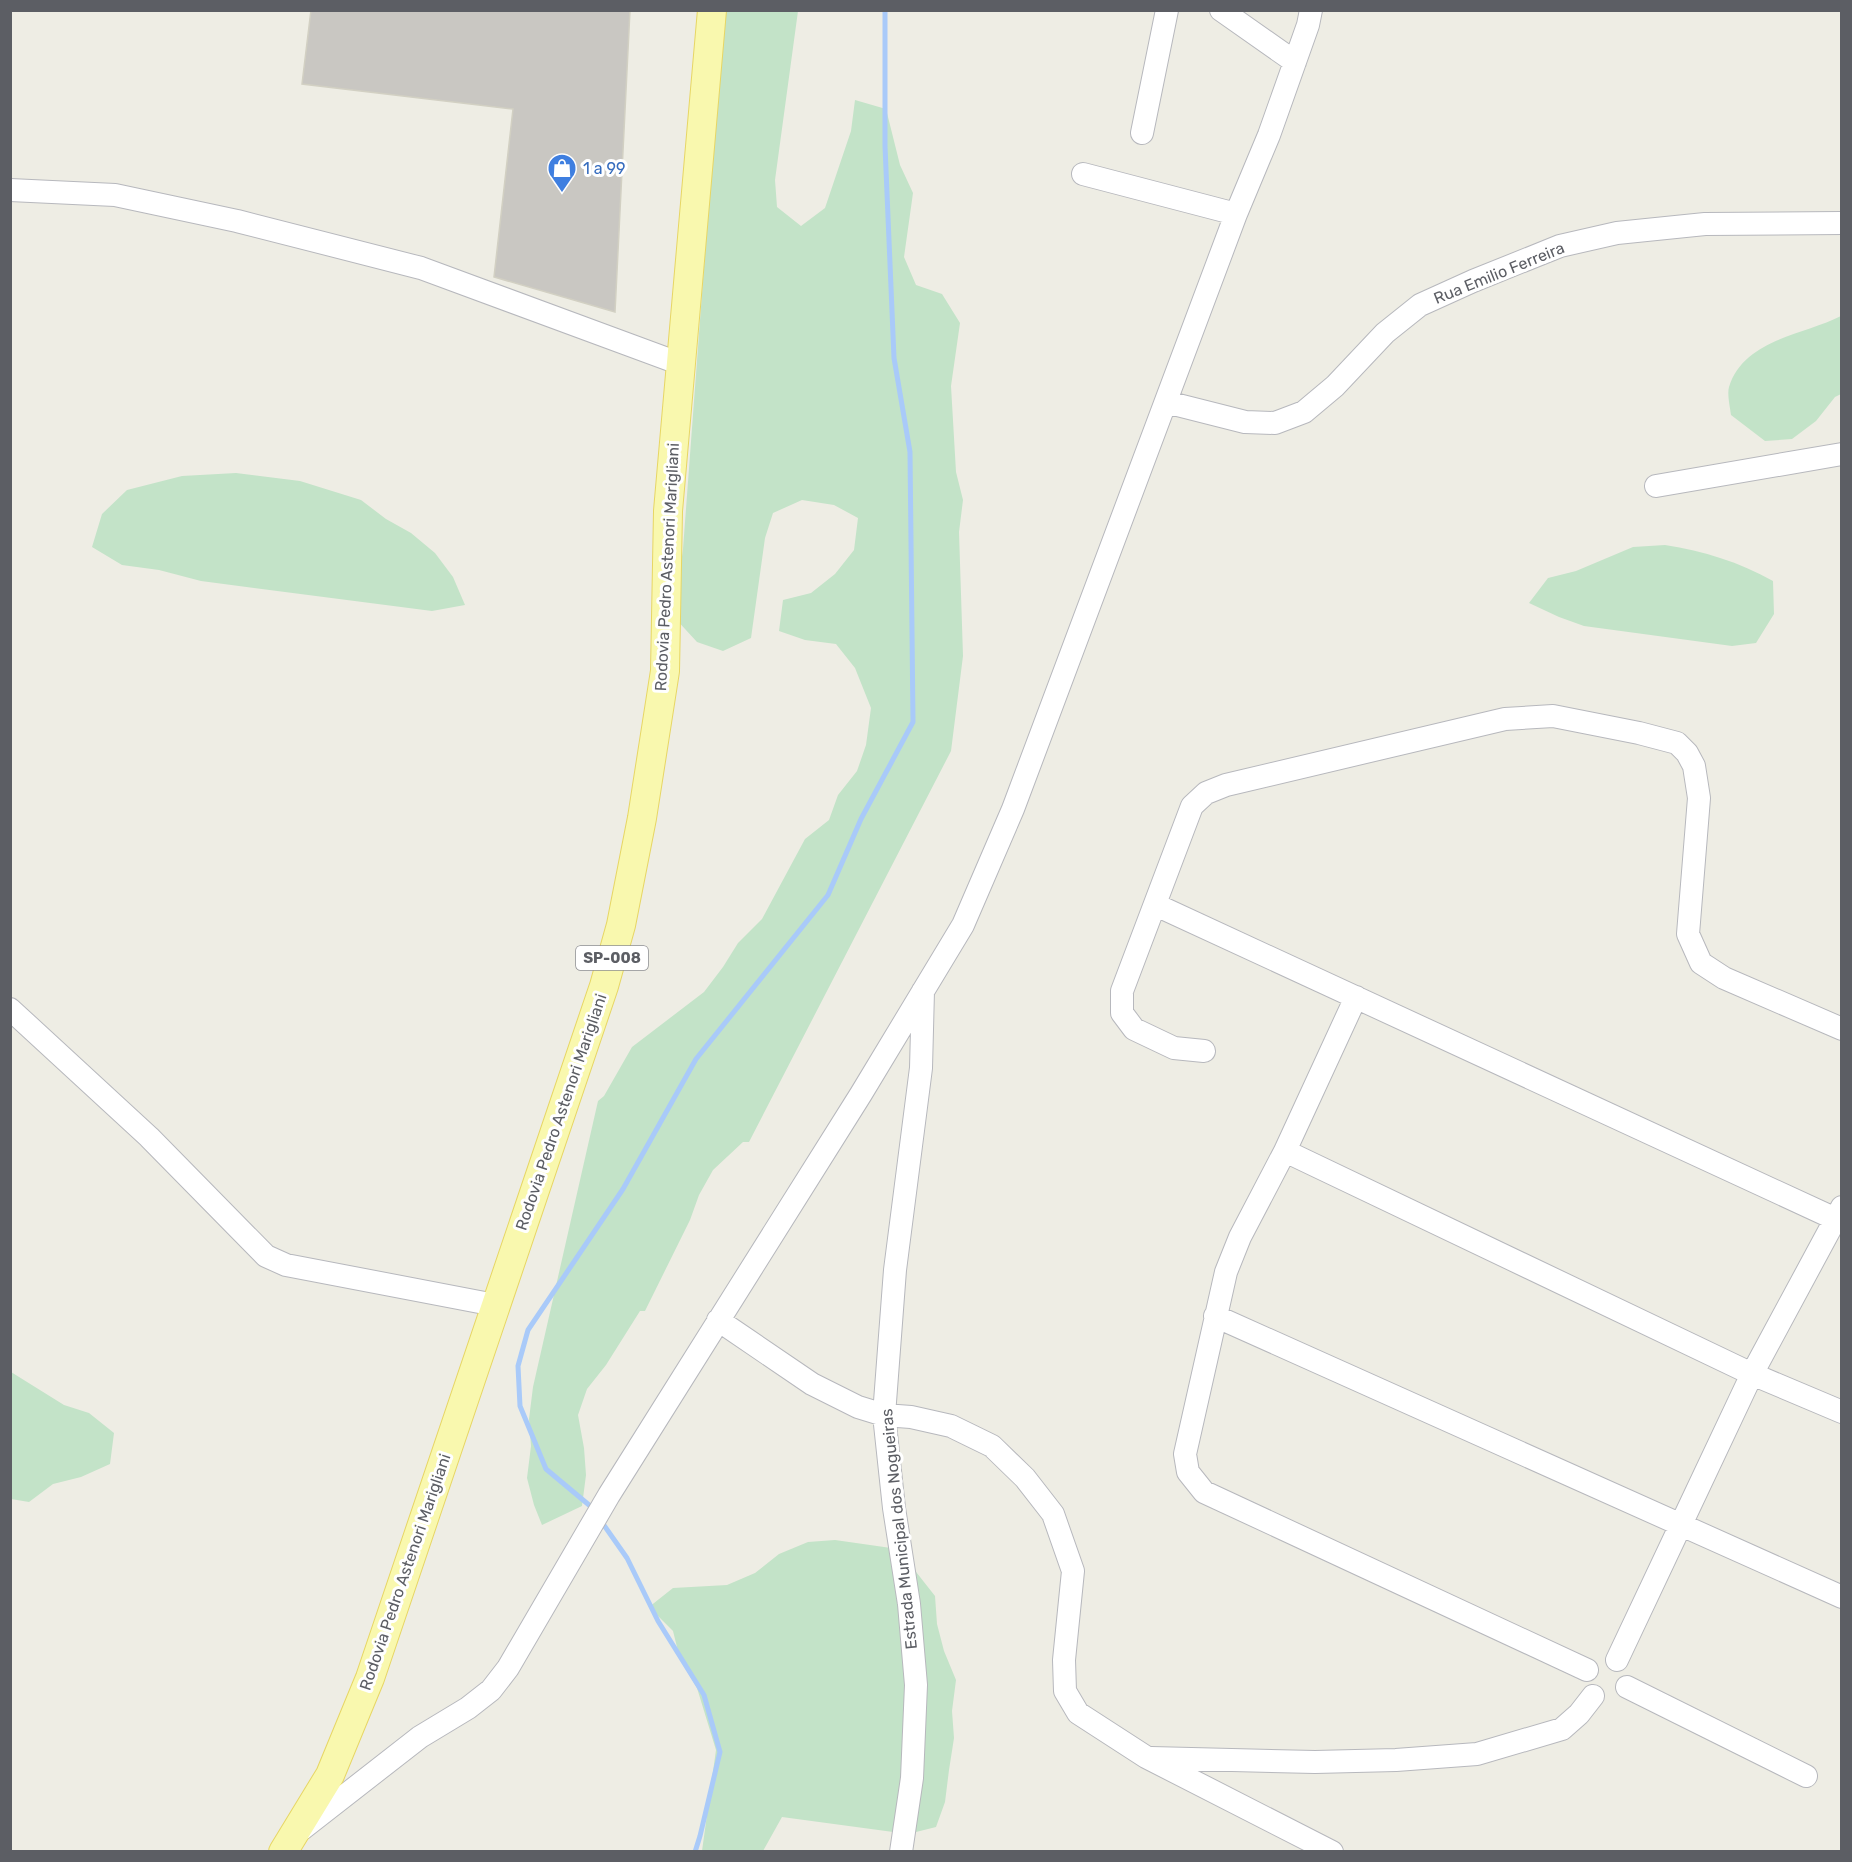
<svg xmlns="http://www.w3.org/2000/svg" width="1852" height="1862" font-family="Rubik,sans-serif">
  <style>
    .green { fill: #c3e3c8 }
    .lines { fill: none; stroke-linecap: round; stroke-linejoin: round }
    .stream { stroke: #a9caf9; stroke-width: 5 }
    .building { fill: #c9c7c2; stroke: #d2d0c3; stroke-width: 1.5 }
    .minor-casing { stroke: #b7b8bd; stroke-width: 24 }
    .major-casing { stroke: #e7d664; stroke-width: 30 }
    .minor { stroke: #fff; stroke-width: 22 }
    .major { stroke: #f9f8ae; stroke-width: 28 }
    .labels { text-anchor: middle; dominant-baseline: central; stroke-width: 6; stroke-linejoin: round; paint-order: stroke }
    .shield { fill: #fff; stroke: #8d8e92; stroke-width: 1.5 }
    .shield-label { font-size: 15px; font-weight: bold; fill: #5c5e64 }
    .shop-label { font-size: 16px; fill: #366cbe; stroke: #fff; text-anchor: start }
    .street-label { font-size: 16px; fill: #5c5e64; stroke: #fff }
  </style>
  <rect width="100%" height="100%" fill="#eeede4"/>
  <path class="green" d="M723 11H798L775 180 777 207 801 226 825 208 851 131 855 100 886 109 900 165 913 193 904 257 916 285 942 294 960 323 951 386 956 472 963 500 959 532 963 656 951 751 749 1142H743L713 1170 699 1195 690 1220 645 1311H640L606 1365 587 1389 578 1415 584 1448 586 1475 582 1506 542 1525 534 1505 527 1478 531 1446 529 1419 533 1387 598 1101 604 1096 632 1047 704 992 723 967 738 943 762 919 805 839 829 820 838 795 857 771 866 745 871 708 855 668 836 644 805 640 779 631 783 600 811 593 835 574 854 550 858 518 834 505 802 500 773 513 765 538 751 638 723 651 697 642 674 617 683 549Z
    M1841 316V394L1835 397 1816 421 1792 439 1765 441 1731 415C1730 407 1727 394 1729 387 1744 339 1804 335 1841 316Z
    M236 473 300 481 361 500 386 519 411 533 435 553 453 577 465 605 432 611 201 581 159 570 122 565 92 547 102 514 127 490 182 476Z
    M1665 545C1704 551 1739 562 1773 581L1774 614 1756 643 1732 646 1584 626 1559 617 1529 603 1548 578 1576 571 1633 547Z
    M11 1372 64 1405 89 1413 114 1433 110 1464 81 1477 53 1484 29 1502 11 1499Z
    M835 1540 898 1549 935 1596 937 1624 944 1651 956 1680 952 1711 954 1738 949 1770 945 1802 936 1827 908 1834 782 1817 763 1851H702L716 1750 697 1688 680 1659 673 1631 649 1607 673 1588 727 1585 755 1573 779 1554 808 1542Z"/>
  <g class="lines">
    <path class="stream" d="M595 1510 546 1469 520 1406 518 1366 528 1330 623 1189 696 1059 828 895 861 819 913 722 910 452 894 358 885 146V10
      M601 1521 627 1558 658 1621 704 1695 720 1752 700 1836 695 1852"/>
  </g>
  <path class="building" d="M311 10H630L615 312 494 277 513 109 302 84Z"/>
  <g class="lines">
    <g class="minor-casing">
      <path id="minor" d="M1221 10 1295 62
        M1142 133 1167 10
        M1083 174 1236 214
        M10 190 115 195 237 221 421 268 681 364
        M1166 402 1245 422 1275 423 1304 412 1335 386 1385 333 1420 305 1473 281 1560 246 1617 233 1705 224 1842 223
        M1656 486 1842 454
        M1156 905 1842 1222
        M1356 997 1285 1151 1240 1237 1226 1272 1185 1454 1188 1472 1204 1492 1587 1670
        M10 1009 149 1137 266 1256 286 1265 495 1305
        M1204 1051 1174 1048 1134 1029 1122 1013V991L1192 806 1206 793 1226 785 1505 719 1553 716 1639 733 1677 743 1687 753 1694 766 1699 798 1688 934 1701 963 1724 978 1842 1029
        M1285 1151 1752 1374 1842 1412
        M1215 1316 1842 1597
        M718 1320 812 1384 858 1407 884 1415 911 1417 951 1426 992 1446 1025 1478 1053 1514 1073 1571 1064 1660 1065 1691 1078 1713 1146 1757 1332 1852
        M1617 1660 1752 1374 1842 1207
        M1627 1687 1806 1776
        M1151 1758 1315 1762 1396 1760 1477 1754 1562 1729 1579 1714 1593 1696
        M302 1829 420 1737 468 1708 491 1690 508 1668 609 1495 861 1094 963 925 1013 809 1236 214 1269 135 1308 25 1311 10
        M901 1852 912 1778 916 1685 909 1604 894 1508 884 1415 895 1270 921 1068 923 991"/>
    </g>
    <g class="major-casing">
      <path id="major" d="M283 1852 330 1775 370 1678 604 986 621 925 642 818 665 671 668 511 712 10"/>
    </g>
    <use href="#minor" class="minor"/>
    <use href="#major" class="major"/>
  </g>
  <defs>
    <g id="shop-pin" transform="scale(1.5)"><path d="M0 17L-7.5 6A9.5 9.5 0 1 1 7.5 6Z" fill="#3f7fe0" stroke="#fff"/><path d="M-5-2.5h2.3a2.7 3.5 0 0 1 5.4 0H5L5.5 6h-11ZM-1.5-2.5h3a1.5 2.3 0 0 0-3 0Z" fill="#fff"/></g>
  </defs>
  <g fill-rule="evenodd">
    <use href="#shop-pin" x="562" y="168"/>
  </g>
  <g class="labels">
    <rect class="shield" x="576" y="946" width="72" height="24" rx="4.5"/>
    <g class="shield-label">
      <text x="612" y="958">SP-008</text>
    </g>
    <g class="shop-label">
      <text x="583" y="168">1 a 99</text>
    </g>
    <g class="street-label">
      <text transform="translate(1499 273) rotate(-22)">Rua Emilio Ferreira</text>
      <text transform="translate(667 567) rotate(-87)">Rodovia Pedro Astenori Marigliani</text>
      <text transform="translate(561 1112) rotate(-71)">Rodovia Pedro Astenori Marigliani</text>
      <text transform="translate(899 1529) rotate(-96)">Estrada Municipal dos Nogueiras</text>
      <text transform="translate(405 1572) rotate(-71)">Rodovia Pedro Astenori Marigliani</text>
    </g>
  </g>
  <rect width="1852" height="1862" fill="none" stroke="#5c5e64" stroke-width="24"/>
</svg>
